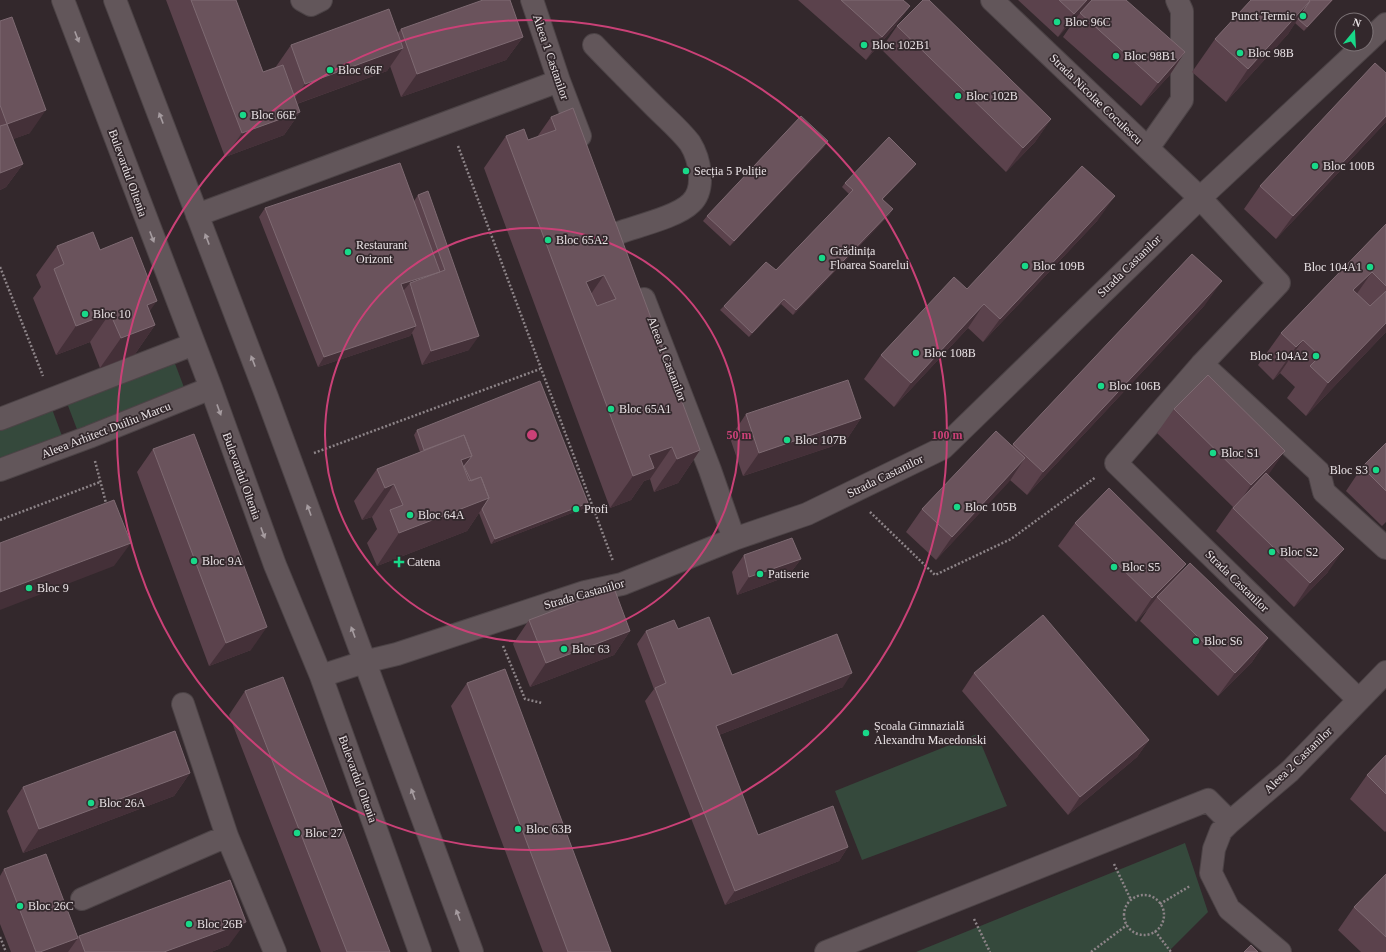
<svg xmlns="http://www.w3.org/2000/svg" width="1386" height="952" font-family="Georgia,serif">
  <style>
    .green { fill: #35493c }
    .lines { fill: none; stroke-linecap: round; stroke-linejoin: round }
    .minor-casing { stroke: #4c4346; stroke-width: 24 }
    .path { stroke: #8d8488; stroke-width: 2.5; stroke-dasharray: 2 2; stroke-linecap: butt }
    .minor { stroke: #62565a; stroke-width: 22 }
    .wall { fill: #5b424c }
    .shaded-wall { fill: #443038 }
    .building { fill: #6a535c; stroke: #7e6a72; fill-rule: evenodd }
    .oneway { fill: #a69ca0 }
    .ring { fill: none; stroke: #ca4177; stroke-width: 2 }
    .poi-dot { fill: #18d989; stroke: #33282c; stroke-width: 1.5 }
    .labels { text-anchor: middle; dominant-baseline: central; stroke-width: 3.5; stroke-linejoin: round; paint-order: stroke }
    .poi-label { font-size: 12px; fill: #eae3e6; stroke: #33282c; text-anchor: start }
    .street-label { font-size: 12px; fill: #eae3e6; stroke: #33282c }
    .centre { fill: #ca4177; stroke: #33282c; stroke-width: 2 }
    .ring-label { font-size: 12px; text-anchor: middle; font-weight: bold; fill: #ca4177; stroke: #33282c; stroke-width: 3.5; stroke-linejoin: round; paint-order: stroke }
  </style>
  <rect width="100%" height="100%" fill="#33282c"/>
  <path class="green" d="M174 361 185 390 78 432 67 403Z
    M52 409 62 436 0 459V429Z
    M977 734 1007 806 862 860 835 791Z
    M1185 843 1208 912 1168 952H916Z"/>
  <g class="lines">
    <g class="minor-casing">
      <path id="minor" d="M63 0 211 388 275 565 321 676 420 952
        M115 0 267 397 472 952
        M302 0 311 5 321 0
        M532 0 559 81 580 136
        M992 0 1200 198 1279 283 1202 364 1116 463 1358 699
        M1366 43 1386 24
        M594 45C614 66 635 87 656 108 667 119 680 130 690 143 700 159 706 189 691 203 677 217 637 226 618 233
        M1148 148 1182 100V11L1177 0
        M197 215 559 81
        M644 299 710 470 734 539
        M1202 364 1319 472 1324 492 1386 548
        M0 419 194 344
        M0 470 89 437 211 388
        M321 676 364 662 397 654 585 592 622 584 734 539 807 514 943 448 1200 198 1365 44
        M183 704 227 836 275 952
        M82 899 227 836
        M826 952 1208 800 1230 822
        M1280 952 1229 909 1211 873 1214 849 1221 831 1230 822 1290 771 1386 672"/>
    </g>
    <path class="path" d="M458 146 613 561
      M0 267 43 376
      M314 453 540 369
      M95 461 106 503
      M870 512 935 575 1011 539 1096 477
      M0 520 100 482
      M503 646 525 699 542 703
      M1114 864 1131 900
      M1124 915a20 20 0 1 1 40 0a20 20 0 1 1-40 0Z
      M1160 904 1190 886
      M974 919 990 952
      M1155 931 1171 952
      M0 937 6 952
      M1091 952 1127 925"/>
    <use href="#minor" class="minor"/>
  </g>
  <path class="wall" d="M166 0H236L263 72 275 68 291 45 398 33 401 29 523 37 506 60 401 97 390 66 387 71 297 104 300 112 284 135 225 157Z
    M798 0H903L910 6 893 29 866 60Z
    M1018 0H1091L1089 3 1185 52 1169 76 1141 106 1063 37 1078 15 1058 37Z
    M1251 0H1333L1304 31 1295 23 1288 34 1226 102 1192 72 1215 39Z
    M0 21 30 133 13 139 23 164 6 187 0 190Z
    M897 26 1051 119 1035 142 1006 172 881 49Z
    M1386 73V122L1276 239 1244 209 1260 186Z
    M551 117 700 450 678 483 654 492 650 479 644 481 631 500 610 508 484 168 506 136 528 140 537 137Z
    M825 146 730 246 703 221 707 216Z
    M916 164 913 168 883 199 890 214 793 315 781 304 749 337 720 310 724 306 776 270 849 194 842 187 845 183Z
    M428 191 469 350 422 365 412 333 410 336 318 367 259 217 265 208 414 201 418 195Z
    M1098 220 983 342 968 328 894 407 864 379 881 355 967 289Z
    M1386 224V332L1306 416 1287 398 1295 387 1280 373 1273 380 1258 365 1281 333Z
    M57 246 100 250 149 311 155 325 135 354 100 368 90 342 56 355 33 298 41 287 36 275Z
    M1205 305 1027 495 1010 480 936 560 906 532 922 509 1012 446 1013 444Z
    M1174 409 1268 475 1328 572 1294 607 1216 531 1233 507 1157 433Z
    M746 414 861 418 845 442 743 476 730 438Z
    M417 430 588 503 585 508 491 544 479 513 467 531 377 566 367 543 377 529 372 517 362 520 354 501 377 469 420 452 414 435Z
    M1386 443V522L1382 526 1346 491 1362 467Z
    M153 449 251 650 209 666 137 472Z
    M1075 523 1186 564 1178 575 1268 638 1252 662 1218 696 1140 621 1148 609 1136 622 1058 546Z
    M744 555 801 559 788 576 737 595 732 572Z
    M529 620 630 631 614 655 530 687 513 644Z
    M678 629 732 675 843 687 719 735 758 835 848 847 839 861 725 905 645 701 654 689 637 644 646 631Z
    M974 673 1149 740 1137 757 1068 815 962 691Z
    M467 683 611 952H543L451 706Z
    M245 691 390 952H321L229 715Z
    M1386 755V831L1385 832 1350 799 1367 775Z
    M190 773 174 796 23 853 7 811 23 787Z
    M4 869 78 937 79 936 229 945 211 952H11L0 924V876Z
    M1386 874V952H1361L1338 930 1354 907Z"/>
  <path class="shaded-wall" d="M1087 0H1091L1086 7 1058 37 1074 14Z
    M1332 0H1333L1304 31 1307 27Z
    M1310 1 1288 34 1226 102 1248 69Z
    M910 6 893 29 866 60 882 37Z
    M523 37 506 60 401 97 417 74Z
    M403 48 387 71 288 107 305 84Z
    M1185 52 1169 76 1141 106 1158 83Z
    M46 110 30 133 0 144 7 124Z
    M300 112 284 135 225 157 242 133Z
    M1386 116V122L1276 239 1293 216Z
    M1051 119 1035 142 1006 172 1023 148Z
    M828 141 825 146 730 246 734 241Z
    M23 164 6 187 0 190V173Z
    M916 164 913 168 879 203 882 199Z
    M1115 196 1098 220 983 342 1000 319Z
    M893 209 890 214 793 315 796 310Z
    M440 272 411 288 410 283 404 290 394 294 401 284Z
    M1372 272 1349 305 1353 290Z
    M604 275 582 307 586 282Z
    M1222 281 1205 305 1027 495 1043 472Z
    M784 299 781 304 749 337 752 333Z
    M157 301 136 330 147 305Z
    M984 304 968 328 894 407 911 383Z
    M110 313 90 342 56 355 76 326Z
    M1386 323V332L1306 416 1328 383Z
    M155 325 135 354 100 368 121 338Z
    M416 326 410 336 318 367 324 357Z
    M479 336 469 350 422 365 431 351Z
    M1303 340 1280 373 1273 380 1296 347Z
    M861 418 845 442 743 476 759 453Z
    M672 447 650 479 644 481 631 500 610 508 633 476 649 455Z
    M700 450 678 483 654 492 677 459Z
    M1285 451 1269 474 1235 509 1251 485Z
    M472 456 449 488 461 460Z
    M1025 458 1009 482 936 560 952 537Z
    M394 484 372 517 362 520 385 488Z
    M489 498 467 531 377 566 399 533Z
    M588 503 585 508 491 544 495 539Z
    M131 543 114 566 0 610V592Z
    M1344 549 1328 572 1294 607 1310 583Z
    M801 559 788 576 737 595 749 577Z
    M1186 564 1170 587 1157 597 1148 609 1136 622 1152 598Z
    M267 627 251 650 209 666 226 643Z
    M630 631 614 655 530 687 546 663Z
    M1268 638 1252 662 1218 696 1235 673Z
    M852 673 843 687 706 740 716 726Z
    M1149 740 1137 757 1068 815 1080 797Z
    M190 773 174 796 23 853 39 829Z
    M848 847 839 861 725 905 735 891Z
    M246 922 229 945 211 952H164Z
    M78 938 68 952H40Z"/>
  <path class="building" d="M191 0H236L263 72 283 65 300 112 242 133Z
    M483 0H510L523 37 417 74 401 29Z
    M841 0H903L910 6 882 37Z
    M923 0H929L1051 119 1023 148 897 26Z
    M1059 0H1087L1074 14Z
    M1092 0H1126L1185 52 1158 83 1080 13Z
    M1251 0H1309L1310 1 1248 69 1215 39Z
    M1309 0H1332L1307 27 1298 19 1310 1Z
    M389 9 403 48 305 84 291 45Z
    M12 17 46 110 7 124 0 105V21Z
    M1375 63 1386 73V116L1293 216 1260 186Z
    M573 108 700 450 677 459 672 447 649 455 654 468 633 476 506 136 524 129 528 140 556 130 551 117ZM604 275 616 299 597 306 586 282Z
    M801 116 828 141 734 241 707 216Z
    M7 124 23 164 0 173V126Z
    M889 137 916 164 882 199 893 209 796 310 784 299 752 333 724 306 766 262 776 270 853 190 845 183Z
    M400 163 440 272 401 284 416 326 324 357 265 208Z
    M1082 166 1115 196 1000 319 984 304 911 383 881 355 954 277 967 289Z
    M428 191 479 336 431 351 410 283 445 270 418 195Z
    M1386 224V286L1372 272 1353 290 1370 306 1386 291V323L1328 383 1310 366 1320 356 1303 340 1296 347 1281 333Z
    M93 232 100 250 132 237 157 301 147 305 155 325 121 338 110 313 76 326 54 269 64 264 57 246Z
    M1192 254 1222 281 1043 472 1013 444Z
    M1208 375 1285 451 1251 485 1174 409Z
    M848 380 861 418 759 453 746 414Z
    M540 381 588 503 495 539 482 509 489 498 481 477 471 481 464 466 472 456 464 435 424 450 417 430Z
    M996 431 1025 458 952 537 922 509Z
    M194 434 267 627 226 643 153 449Z
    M464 435 472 456 461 460 469 481 481 477 489 498 399 533 390 510 403 505 394 484 385 488 377 469Z
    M1386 443V491L1362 467Z
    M1266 473 1344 549 1310 583 1233 508Z
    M1109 488 1186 564 1152 598 1075 523Z
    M114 500 131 543 0 592V543Z
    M792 538 801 559 749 577 744 555Z
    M1190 563 1268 638 1235 673 1157 597Z
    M614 588 630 631 546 663 529 620Z
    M1043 615 1149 740 1080 797 974 673Z
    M709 617 732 675 837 634 852 673 716 726 758 835 833 806 848 847 735 891 655 688 666 683 646 631 674 620 678 629Z
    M505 669 611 952H568L467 683Z
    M283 677 390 952H347L245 691Z
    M175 731 190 773 39 829 23 787Z
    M1386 755V794L1367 775Z
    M46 854 78 938 40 952H36L4 869Z
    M1386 874V937L1354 907Z
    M230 880 246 922 164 952H85L79 936Z
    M1251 945 1258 952H1244Z"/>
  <defs><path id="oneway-solid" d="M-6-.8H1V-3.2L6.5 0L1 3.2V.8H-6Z"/></defs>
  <g class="oneway">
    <use href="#oneway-solid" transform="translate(77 37) rotate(69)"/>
    <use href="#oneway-solid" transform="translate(161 118) rotate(-111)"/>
    <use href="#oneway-solid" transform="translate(152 237) rotate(69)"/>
    <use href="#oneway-solid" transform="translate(207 239) rotate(-111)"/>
    <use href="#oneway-solid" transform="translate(253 361) rotate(-111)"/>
    <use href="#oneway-solid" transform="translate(219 410) rotate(70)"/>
    <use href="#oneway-solid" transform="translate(309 510) rotate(-110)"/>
    <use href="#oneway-solid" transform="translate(263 533) rotate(70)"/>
    <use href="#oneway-solid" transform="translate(353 632) rotate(-110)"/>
    <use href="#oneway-solid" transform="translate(413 794) rotate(-110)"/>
    <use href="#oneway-solid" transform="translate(458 915) rotate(-110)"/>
  </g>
  <g class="ring">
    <circle cx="532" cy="435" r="207"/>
    <circle cx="532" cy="435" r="415"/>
  </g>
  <g class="poi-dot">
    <circle cx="1303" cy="16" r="4"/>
    <circle cx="1057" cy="22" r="4"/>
    <circle cx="864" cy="45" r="4"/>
    <circle cx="1240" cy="53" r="4"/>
    <circle cx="1116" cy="56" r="4"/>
    <circle cx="330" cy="70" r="4"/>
    <circle cx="958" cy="96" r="4"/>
    <circle cx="243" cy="115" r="4"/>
    <circle cx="1315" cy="166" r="4"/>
    <circle cx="686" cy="171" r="4"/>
    <circle cx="548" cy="240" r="4"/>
    <circle cx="348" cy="252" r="4"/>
    <circle cx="822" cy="258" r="4"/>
    <circle cx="1025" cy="266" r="4"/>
    <circle cx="1370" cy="267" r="4"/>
    <circle cx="85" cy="314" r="4"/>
    <circle cx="916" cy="353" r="4"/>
    <circle cx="1316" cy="356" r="4"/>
    <circle cx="1101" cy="386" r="4"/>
    <circle cx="611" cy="409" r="4"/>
    <circle cx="787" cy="440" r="4"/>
    <circle cx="1213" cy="453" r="4"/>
    <circle cx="1376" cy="470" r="4"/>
    <circle cx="957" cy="507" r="4"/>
    <circle cx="576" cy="509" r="4"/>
    <circle cx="410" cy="515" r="4"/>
    <circle cx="1272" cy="552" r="4"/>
    <circle cx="194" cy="561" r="4"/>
    <path d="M397 556h4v4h4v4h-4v4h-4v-4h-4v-4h4z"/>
    <circle cx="1114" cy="567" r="4"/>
    <circle cx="760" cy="574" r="4"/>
    <circle cx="29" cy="588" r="4"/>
    <circle cx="1196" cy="641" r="4"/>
    <circle cx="564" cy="649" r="4"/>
    <circle cx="866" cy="733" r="4"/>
    <circle cx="91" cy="803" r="4"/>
    <circle cx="518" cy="829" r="4"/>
    <circle cx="297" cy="833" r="4"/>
    <circle cx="20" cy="906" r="4"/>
    <circle cx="189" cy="924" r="4"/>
  </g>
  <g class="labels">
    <g class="poi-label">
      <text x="1295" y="16" text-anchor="end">Punct Termic</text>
      <text x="1065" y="22">Bloc 96C</text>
      <text x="872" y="45">Bloc 102B1</text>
      <text x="1248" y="53">Bloc 98B</text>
      <text x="1124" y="56">Bloc 98B1</text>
      <text x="338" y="70">Bloc 66F</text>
      <text x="966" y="96">Bloc 102B</text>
      <text x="251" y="115">Bloc 66E</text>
      <text x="1323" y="166">Bloc 100B</text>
      <text x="694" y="171">Secția 5 Poliție</text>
      <text x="556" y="240">Bloc 65A2</text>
      <text x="356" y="245">Restaurant<tspan x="356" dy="14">Orizont</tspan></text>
      <text x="830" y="251">Grădinița<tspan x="830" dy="14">Floarea Soarelui</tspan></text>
      <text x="1033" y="266">Bloc 109B</text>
      <text x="1362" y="267" text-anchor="end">Bloc 104A1</text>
      <text x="93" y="314">Bloc 10</text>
      <text x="924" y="353">Bloc 108B</text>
      <text x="1308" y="356" text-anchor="end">Bloc 104A2</text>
      <text x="1109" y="386">Bloc 106B</text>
      <text x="619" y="409">Bloc 65A1</text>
      <text x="795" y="440">Bloc 107B</text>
      <text x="1221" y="453">Bloc S1</text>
      <text x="1368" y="470" text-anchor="end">Bloc S3</text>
      <text x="965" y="507">Bloc 105B</text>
      <text x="584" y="509">Profi</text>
      <text x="418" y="515">Bloc 64A</text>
      <text x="1280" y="552">Bloc S2</text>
      <text x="202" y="561">Bloc 9A</text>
      <text x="407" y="562">Catena</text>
      <text x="1122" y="567">Bloc S5</text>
      <text x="768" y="574">Patiserie</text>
      <text x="37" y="588">Bloc 9</text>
      <text x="1204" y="641">Bloc S6</text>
      <text x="572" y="649">Bloc 63</text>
      <text x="874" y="726">Școala Gimnazială<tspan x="874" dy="14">Alexandru Macedonski</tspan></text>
      <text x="99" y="803">Bloc 26A</text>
      <text x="526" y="829">Bloc 63B</text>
      <text x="305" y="833">Bloc 27</text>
      <text x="28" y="906">Bloc 26C</text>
      <text x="197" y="924">Bloc 26B</text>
    </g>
    <g class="street-label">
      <text transform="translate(551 57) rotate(71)">Aleea 1 Castanilor</text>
      <text transform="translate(1096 99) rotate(44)">Strada Nicolae Coculescu</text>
      <text transform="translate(128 173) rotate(70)">Bulevardul Oltenia</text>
      <text transform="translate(1129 266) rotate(-44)">Strada Castanilor</text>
      <text transform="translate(667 359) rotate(69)">Aleea 1 Castanilor</text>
      <text transform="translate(106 430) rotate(-21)">Aleea Arhitect Duiliu Marcu</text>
      <text transform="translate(242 476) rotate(70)">Bulevardul Oltenia</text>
      <text transform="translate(885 476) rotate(-26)">Strada Castanilor</text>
      <text transform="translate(1237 581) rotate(44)">Strada Castanilor</text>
      <text transform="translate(584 594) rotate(-16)">Strada Castanilor</text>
      <text transform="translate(1298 760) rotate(-44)">Aleea 2 Castanilor</text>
      <text transform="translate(358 779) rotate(70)">Bulevardul Oltenia</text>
    </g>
  </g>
  <circle cx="532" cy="435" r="6" class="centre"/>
  <g class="ring-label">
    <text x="739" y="439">50 m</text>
    <text x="947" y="439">100 m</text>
  </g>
  <g transform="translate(1354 32) rotate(18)"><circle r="19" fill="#33282c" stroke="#7c7376"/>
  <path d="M0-3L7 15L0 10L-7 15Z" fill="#18d989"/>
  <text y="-6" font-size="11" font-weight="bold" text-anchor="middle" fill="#eae3e6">N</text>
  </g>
</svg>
